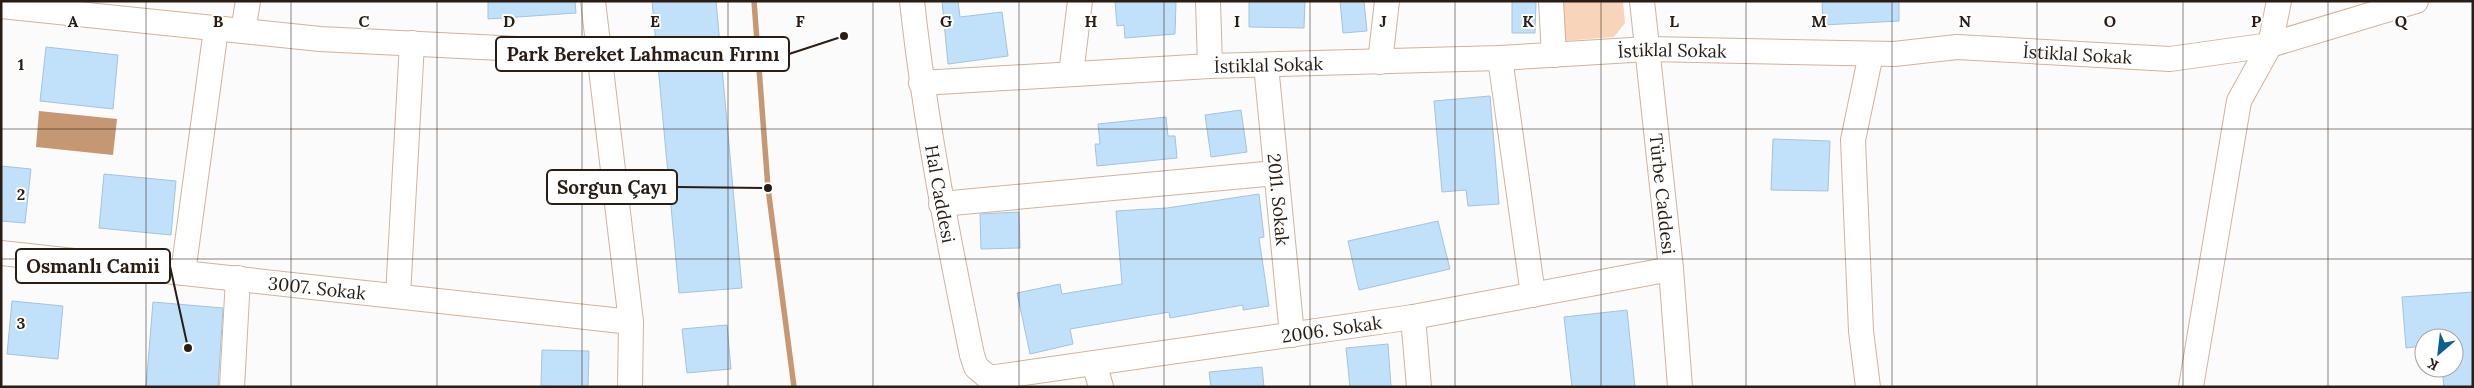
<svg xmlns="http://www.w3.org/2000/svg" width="2474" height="388" font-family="Lora,serif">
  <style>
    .green { fill: #f8d5ba }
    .water { fill: #c69773 }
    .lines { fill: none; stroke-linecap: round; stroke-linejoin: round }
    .stream { stroke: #c69773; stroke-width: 5.5 }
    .building { fill: #c1e1fa; stroke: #a4c3dc }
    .minor-casing { stroke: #d2b39b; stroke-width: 26 }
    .minor { stroke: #fff; stroke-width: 24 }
    .grid { fill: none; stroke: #291d14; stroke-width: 1; stroke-opacity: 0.55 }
    .labels { text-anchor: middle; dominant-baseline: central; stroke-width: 4; stroke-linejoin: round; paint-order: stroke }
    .street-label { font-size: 18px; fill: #291d14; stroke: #fff }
    .grid-label { font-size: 16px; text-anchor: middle; font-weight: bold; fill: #291d14; stroke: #fff; stroke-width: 4; stroke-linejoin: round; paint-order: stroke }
    .leader { fill: none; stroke: #291d14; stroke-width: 2 }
    .callout-dot { fill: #291d14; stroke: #fff; stroke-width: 2 }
    .callout { fill: #fff; stroke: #291d14; stroke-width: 2 }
    .callout-label { font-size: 19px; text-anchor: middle; font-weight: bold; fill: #291d14 }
  </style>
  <rect width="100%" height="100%" fill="#fbfbfb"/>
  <path class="green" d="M1561 1H1623L1625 23 1614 37 1563 41Z"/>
  <path class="water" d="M39 111 117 119 113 155 36 147Z"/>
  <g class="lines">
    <path class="stream" d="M754 1 768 188 794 387"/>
  </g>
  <path class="building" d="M488 1H575L576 13 488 19Z
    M652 1H716L742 288 679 293Z
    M942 1H958L960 17 1002 12 1008 56 948 64Z
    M1115 1H1176L1175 34 1125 38 1124 25 1117 26Z
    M1249 1H1305L1304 28 1249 27Z
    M1340 1H1364L1367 31 1343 33Z
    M1512 1H1536L1535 33H1512Z
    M1822 1H1899V21L1823 25Z
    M46 47 118 55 113 109 40 101Z
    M1490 96 1499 204 1468 206 1466 190 1442 192 1434 101Z
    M1241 110 1247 152 1211 157 1205 115Z
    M1166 117 1168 136H1175L1177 158 1097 166 1095 144H1100L1098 124Z
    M1773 139 1830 141 1828 191 1771 190Z
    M1 166 31 169 25 223 1 221Z
    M104 174 176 181 171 235 99 228Z
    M1259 194 1264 237 1259 238 1269 306 1243 310V305L1170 318 1169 312 1070 329 1073 344 1030 354 1017 293 1060 284 1062 294 1122 284 1116 211 1167 208Z
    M1019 212 1020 248 981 249 980 214Z
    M1438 221 1450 269 1359 290 1348 241Z
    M2473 292V387H2444L2442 368H2454V338H2424V346L2406 348 2402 297Z
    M12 301 63 306 58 359 7 354Z
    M153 302 223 308 218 387H146Z
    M1627 310 1635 387H1572L1564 317Z
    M727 325 731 369 687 373 682 329Z
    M1388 344 1391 387H1350L1346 348Z
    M542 350 589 351 588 387 541 386Z
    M1262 367 1264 387H1211L1209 372Z"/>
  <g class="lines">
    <g class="minor-casing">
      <g id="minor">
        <path d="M593 1 631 322 630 387"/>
        <path id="s1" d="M912 1C925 121 948 238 972 355L976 367 989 378 1413 317 1671 269"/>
        <path d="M1208 1 1210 66"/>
        <path d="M1551 1 1554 55"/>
        <path id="s2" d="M1642 1 1671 269 1680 387"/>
        <path d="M1 6 320 39 600 53"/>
        <path d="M243 31 248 1"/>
        <path d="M1500 58 1533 295"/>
        <path d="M1380 62 1387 1"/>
        <path id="s3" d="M1266 65 1292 335"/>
        <path d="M1071 74 1080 1"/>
        <path id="s4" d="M921 83 1210 66 1500 58 1648 49 1894 54 1957 47 2170 59 2270 45 2416 1"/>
        <path d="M941 204 1276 173"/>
        <path id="s5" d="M1 253 631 322"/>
        <path d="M183 273 216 29"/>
        <path d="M398 296 412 43"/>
        <path d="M1413 317 1419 387"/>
        <path d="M1094 363 1101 387"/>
        <path d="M232 387 238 278"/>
        <path d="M1868 387 1861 331 1853 140 1871 54"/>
        <path d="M2191 387 2239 101 2270 45 2279 1"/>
      </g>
    </g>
    <use href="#minor" class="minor"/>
  </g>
  <path class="grid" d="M146 1V387M291 1V387M437 1V387M582 1V387M728 1V387M873 1V387M1019 1V387M1164 1V387M1310 1V387M1455 1V387M1601 1V387M1746 1V387M1892 1V387M2037 1V387M2183 1V387M2328 1V387M1 129H2473M1 259H2473"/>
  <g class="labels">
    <g class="street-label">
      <text stroke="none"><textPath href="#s4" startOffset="752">İstiklal Sokak</textPath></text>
      <text stroke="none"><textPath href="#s4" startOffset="1158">İstiklal Sokak</textPath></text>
      <text stroke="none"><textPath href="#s4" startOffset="348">İstiklal Sokak</textPath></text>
      <text stroke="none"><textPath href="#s1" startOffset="195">Hal Caddesi</textPath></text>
      <text stroke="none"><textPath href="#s2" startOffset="194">Türbe Caddesi</textPath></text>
      <text stroke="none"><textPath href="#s3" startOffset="135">2011. Sokak</textPath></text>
      <text stroke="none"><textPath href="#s5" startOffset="318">3007. Sokak</textPath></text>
      <text stroke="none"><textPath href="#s1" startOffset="735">2006. Sokak</textPath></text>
    </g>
  </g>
  <g class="grid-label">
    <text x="73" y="27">A</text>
    <text x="218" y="27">B</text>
    <text x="364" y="27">C</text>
    <text x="509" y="27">D</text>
    <text x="655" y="27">E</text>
    <text x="800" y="27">F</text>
    <text x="946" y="27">G</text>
    <text x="1091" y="27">H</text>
    <text x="1237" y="27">I</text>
    <text x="1383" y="27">J</text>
    <text x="1528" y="27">K</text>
    <text x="1674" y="27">L</text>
    <text x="1819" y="27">M</text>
    <text x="1965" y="27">N</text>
    <text x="2110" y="27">O</text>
    <text x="2256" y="27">P</text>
    <text x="2401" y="27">Q</text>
    <text x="21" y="70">1</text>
    <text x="21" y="200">2</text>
    <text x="21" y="329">3</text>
  </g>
  <path class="leader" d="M844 36L789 54M768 188L677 187M188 348L170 266"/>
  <g class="callout-dot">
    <circle cx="844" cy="36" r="5"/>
    <circle cx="768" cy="188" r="5"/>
    <circle cx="188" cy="348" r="5"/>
  </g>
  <g class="callout">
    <rect x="496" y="37" width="293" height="34" rx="5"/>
    <rect x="547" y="170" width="130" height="34" rx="5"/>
    <rect x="16" y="249" width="154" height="34" rx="5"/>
  </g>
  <g class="callout-label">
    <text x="643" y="61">Park Bereket Lahmacun Fırını</text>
    <text x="612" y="194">Sorgun Çayı</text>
    <text x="93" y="273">Osmanlı Camii</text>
  </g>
  <rect width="2474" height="388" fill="none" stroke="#291d14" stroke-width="5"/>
  <g transform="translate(2439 353) rotate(208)"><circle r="24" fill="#ffffff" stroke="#a9a5a1"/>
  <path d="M0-4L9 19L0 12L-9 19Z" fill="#0a5f91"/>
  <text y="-8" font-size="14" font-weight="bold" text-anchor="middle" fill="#291d14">K</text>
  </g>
</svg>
